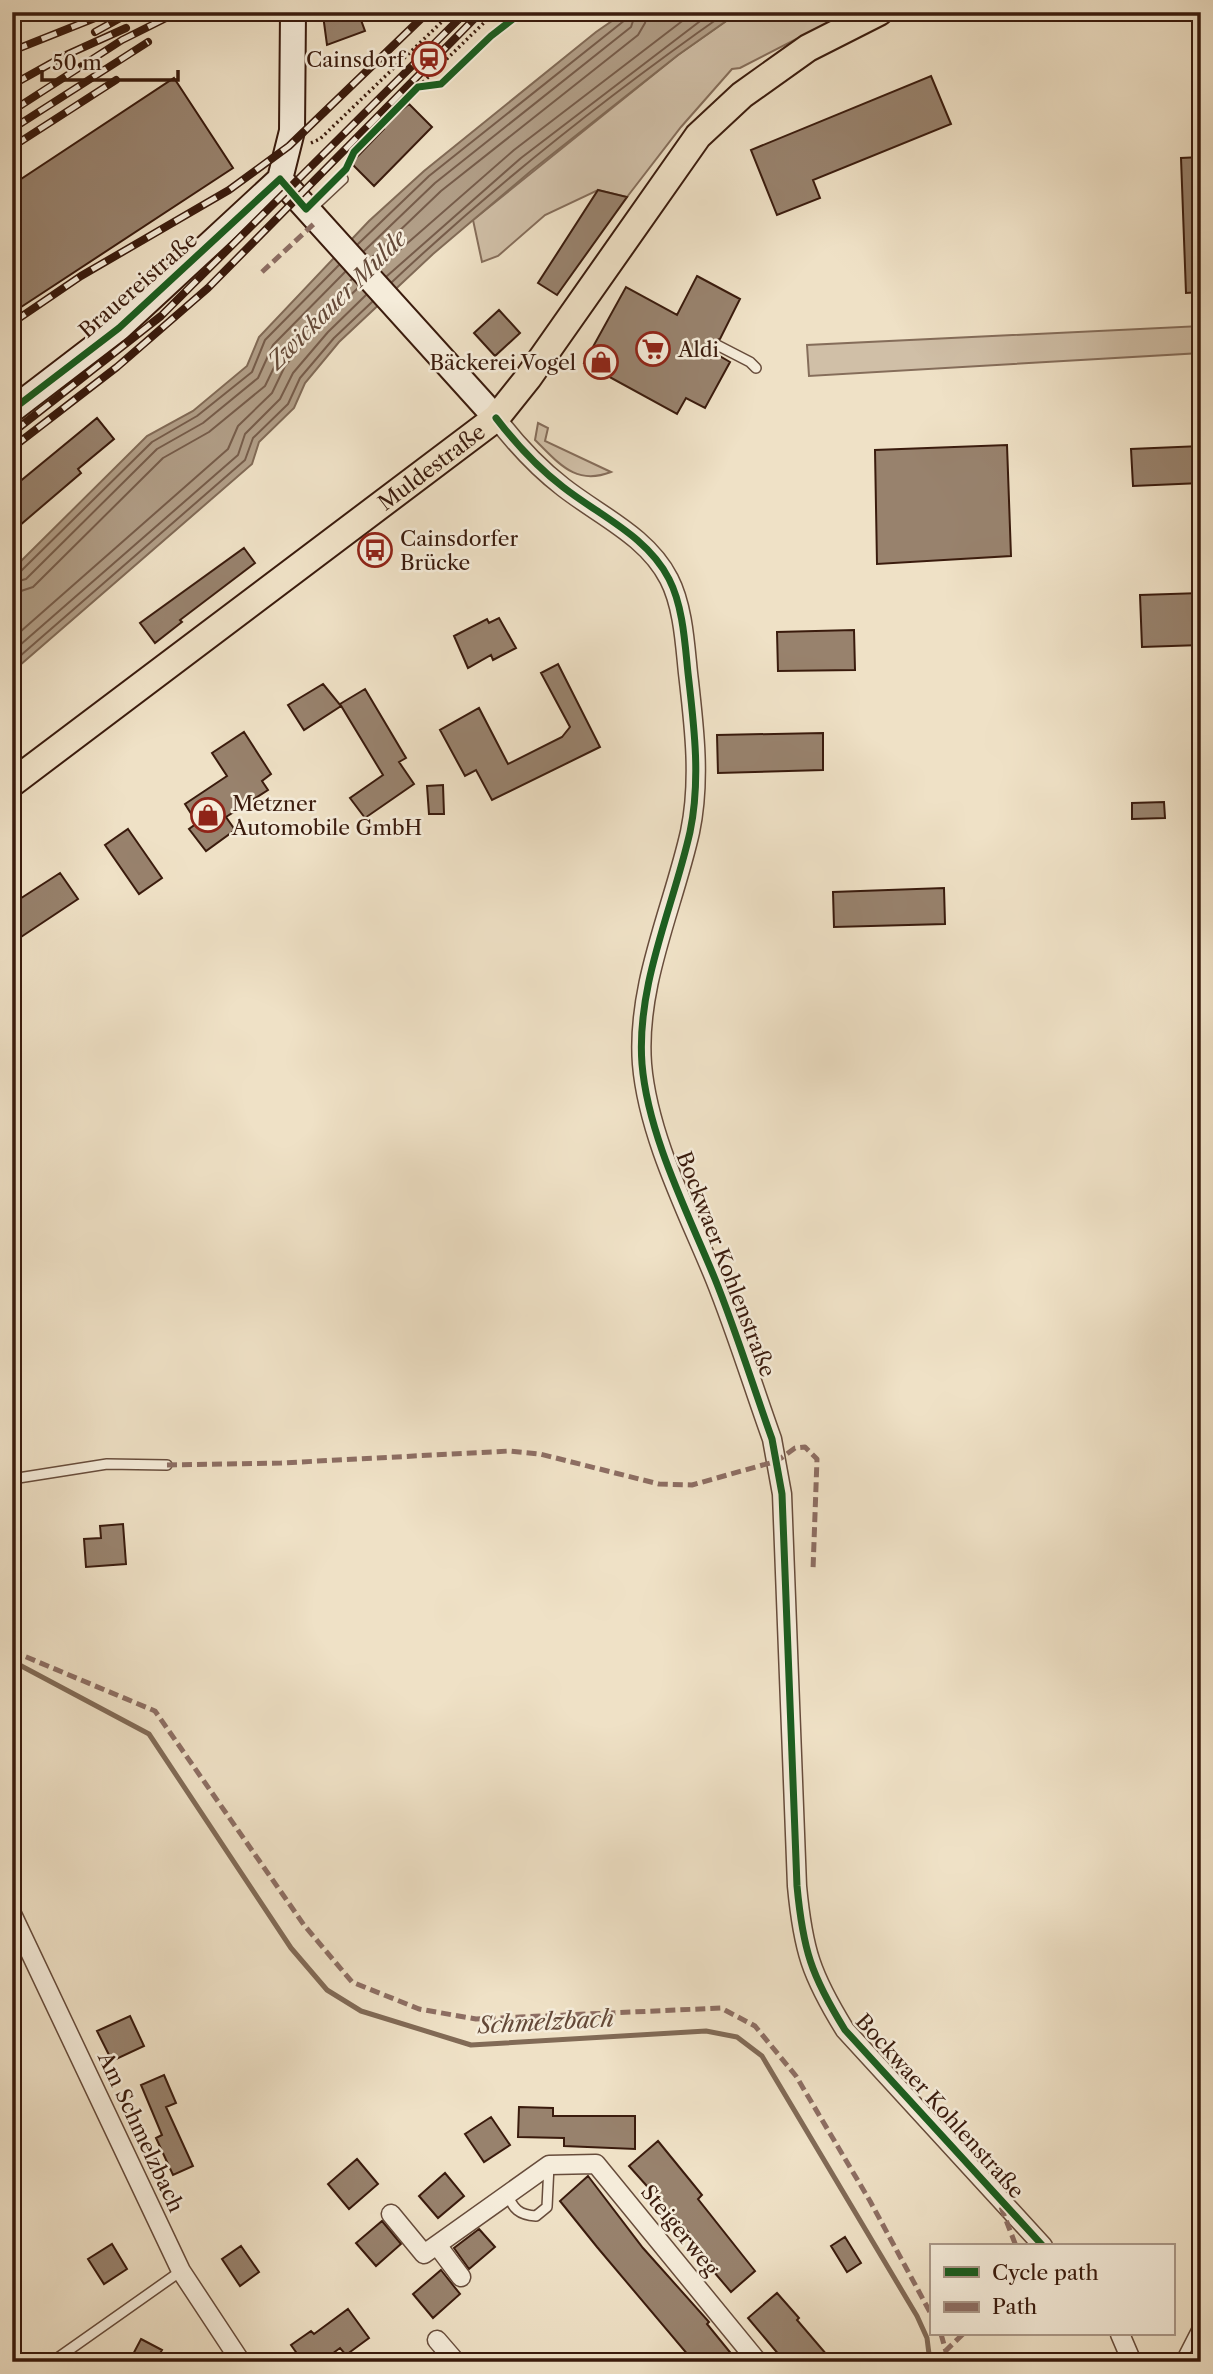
<svg xmlns="http://www.w3.org/2000/svg" width="1213" height="2374" font-family="'Libre Caslon Text',serif">
  <style>
    .green { fill: #d0bfa7; stroke: #856d5a; stroke-width: 2 }
    .water { fill: #b19e87; stroke: #816a56; stroke-width: 2 }
    .lines { fill: none; stroke-linecap: round; stroke-linejoin: round }
    .shore { stroke: #765c4a; stroke-width: 2 }
    .stream { stroke: #816a56; stroke-width: 5 }
    .building { fill: #98826d; stroke: #3a1b0d; stroke-width: 2 }
    .lane-casing { stroke: #674c3b; stroke-width: 12 }
    .street-casing { stroke: #674c3b; stroke-width: 21 }
    .secondary-casing { stroke: #3a1b0d; stroke-width: 28 }
    .primary-casing { stroke: #3a1b0d; stroke-width: 30 }
    .path { stroke: #3a1b0d; stroke-width: 3.5; stroke-dasharray: 2 3.5; stroke-linecap: butt }
    .lane { stroke: #f5ecda; stroke-width: 9 }
    .street { stroke: #f5ecda; stroke-width: 18 }
    .secondary { stroke: #f5ecda; stroke-width: 24 }
    .primary { stroke: #efe1c6; stroke-width: 26 }
    .rail-casing { stroke: #3a1b0d; stroke-width: 8 }
    .rail { stroke: #f5ecda; stroke-width: 5; stroke-dasharray: 16; stroke-linecap: butt }
    .quiet { stroke: #8d6e63; stroke-width: 5; stroke-dasharray: 10 5; stroke-linecap: butt }
    .cycleway-casing { stroke: #f5ecda; stroke-width: 11 }
    .cycleway { stroke: #1b5e20; stroke-width: 7 }
    .labels { text-anchor: middle; dominant-baseline: central; stroke-width: 5; stroke-linejoin: round; paint-order: stroke }
    .poi-label { font-size: 21px; fill: #3a1b0d; stroke: #f5ecda; text-anchor: start }
    .street-label { font-size: 21px; fill: #3a1b0d; stroke: #f5ecda }
    .water-label { font-size: 23px; font-style: italic; fill: #644938; stroke: #f5ecda }
  </style>
  <rect width="100%" height="100%" fill="#efe1c6"/>
  <filter id="stains"><feTurbulence type="fractalNoise" baseFrequency=".00286" numOctaves="4"/><feColorMatrix values="0 0 0 0 .2 0 0 0 0 .09 0 0 0 0 .02 0 0 0 .5 -.17"/></filter>
  <radialGradient id="worn" r=".72"><stop offset=".6" stop-color="#630" stop-opacity="0"/><stop offset="1" stop-color="#630" stop-opacity=".3"/></radialGradient>
  <path class="green" d="M739 12H849L740 68 732 69 681 127 627 197 598 190 545 215 498 256 482 262 473 220 678 55Z
    M1201 326V353L809 376 807 345Z
    M538 423 548 428 545 441 611 472C575 486 559 463 535 440Z"/>
  <path class="water" d="M625 12H739L678 55 531 171 433 254 339 342 305 383 294 408 259 442 252 464 12 672V570L147 436 193 411 247 366 259 337 369 221 424 171 596 32Z"/>
  <g class="lines">
    <path class="shore" d="M358 244 429 176 625 20 627 12
      M364 251 435 183 631 27 636 12
      M371 258 441 191 638 35 645 23 647 12
      M379 268 514 150 694 12
      M387 276 521 158 712 12
      M392 282C496 184 610 94 727 12
      M12 574 20 572 152 442 197 416 252 372 265 340 339 265
      M12 583 26 579 157 449 203 423 258 378 273 345 345 272
      M12 594 33 587 163 458 209 432 265 386 282 351 352 279
      M12 639 228 449 238 426 272 393 285 366 320 324 359 287
      M12 652 238 455 245 434 280 399 293 373 328 332 366 295
      M12 663 245 460 253 438 288 404 300 378 334 338 372 302"/>
    <path class="stream" d="M12 1661 149 1734 291 1948 327 1990 361 2011 471 2045 706 2031 737 2037 762 2056 917 2316 927 2338 930 2362"/>
  </g>
  <path class="building" d="M330 12H358L365 31 327 45 323 15Z
    M931 76 951 124 813 180 820 198 777 215 751 150Z
    M174 78 233 168 12 313V185Z
    M409 104 432 127 374 186 351 163 384 129 382 126Z
    M1201 157V292L1186 293 1181 158Z
    M598 190 627 197 557 295 538 283Z
    M697 276 740 299 720 339 711 342 713 352 730 362 705 408 686 398 677 414 584 363 626 287 677 315Z
    M499 310 520 333 495 356 474 333Z
    M97 418 114 439 78 469 81 473 12 532V488Z
    M1007 445 1011 556 877 564 875 450Z
    M1201 446V483L1133 486 1131 449Z
    M244 548 255 563 180 620 182 622 155 643 140 623Z
    M1201 593V645L1142 647 1140 595Z
    M499 618 516 648 493 660 491 655 468 668 454 636 487 619 489 623Z
    M854 630 855 670 778 671 777 632Z
    M558 664 600 747 492 800 476 770 465 776 440 730 479 708 508 764 562 737 570 727 541 673Z
    M323 684 341 706 304 730 288 705Z
    M365 689 406 758 399 762 414 784 365 818 350 798 383 775 340 704Z
    M244 732 271 774 262 781 268 790 226 817 235 830 206 851 189 829 197 823 185 804 227 776 212 753Z
    M823 733V770L718 773 717 735Z
    M443 785 444 814H429L427 786Z
    M1164 802 1165 818 1132 819V803Z
    M128 829 162 878 139 894 105 845Z
    M60 873 78 899 12 943V904Z
    M944 888 945 924 834 927 833 892Z
    M123 1524 126 1564 86 1567 84 1539 101 1538 100 1526Z
    M130 2016 144 2046 112 2061 97 2031Z
    M164 2075 176 2103 166 2107 193 2166 173 2175 156 2138 162 2135 141 2085Z
    M519 2107 553 2108V2116H635V2149L564 2146V2138L518 2137Z
    M491 2117 510 2145 484 2162 465 2134Z
    M658 2141 702 2195 698 2199 755 2271 731 2292 714 2272 717 2269 687 2235 689 2233 629 2166Z
    M357 2159 378 2184 349 2209 328 2184Z
    M445 2173 464 2196 438 2218 419 2196Z
    M588 2176 643 2248 709 2322 707 2324 738 2362H694L597 2247 560 2201Z
    M382 2221 401 2244 376 2266 356 2243Z
    M479 2229 495 2247 469 2269 454 2248Z
    M845 2237 861 2263 847 2272 831 2246Z
    M112 2244 127 2269 104 2284 88 2259Z
    M241 2246 259 2272 240 2286 222 2259Z
    M441 2270 460 2294 433 2318 413 2294Z
    M777 2293 799 2318 797 2320 833 2362H785L748 2318Z
    M348 2309 369 2338 346 2355 340 2348 321 2362H303L291 2345 311 2331 314 2334Z
    M141 2339 162 2350 155 2362H129Z"/>
  <g class="lines">
    <g class="lane-casing">
      <path id="lane" d="M310 210 343 179
        M717 345 750 362 756 368
        M12 1479 107 1464 167 1465
        M507 2193C513 2209 519 2215 536 2216L547 2207 549 2165
        M52 2362 181 2271
        M1180 2362 1201 2321"/>
    </g>
    <g class="street-casing">
      <path id="street" d="M496 418C516 444 537 467 563 487 600 516 647 536 669 579 683 606 685 644 688 673 694 725 701 780 690 832 673 908 636 985 642 1064 648 1136 688 1213 715 1279 736 1331 753 1386 772 1439L782 1494 797 1886C803 1950 811 1975 845 2030L1043 2246
        M12 1914 181 2271 241 2362
        M391 2214 424 2254 549 2165 596 2164 758 2362
        M437 2245 461 2277
        M1120 2334 1132 2362
        M437 2340 456 2362"/>
    </g>
    <g class="secondary-casing">
      <path id="secondary" d="M280 179 496 418
        M280 179 292 131 293 12
        M12 410 119 328 280 179"/>
    </g>
    <g class="primary-casing">
      <g id="primary">
        <path id="s1" d="M12 783 496 418 528 378 698 136 742 95 808 48 879 12"/>
      </g>
    </g>
    <path class="path" d="M419 86 495 12
      M311 143 320 139 452 12
      M347 167 354 152 418 87 428 86"/>
    <use href="#lane" class="lane"/>
    <use href="#street" class="street"/>
    <use href="#secondary" class="secondary"/>
    <use href="#primary" class="primary"/>
    <g class="rail-casing">
      <path id="rail" d="M95 32 131 12
        M12 51 110 12
        M12 85 64 56 126 28
        M12 111 122 40 178 12
        M12 129 148 42
        M12 147 116 80
        M12 323 81 276 229 190 289 146 428 12
        M12 433 161 316 466 12
        M12 448 117 367 208 288 481 12"/>
    </g>
    <use href="#rail" class="rail"/>
    <path class="quiet" d="M262 272 317 221
      M167 1465 281 1463 509 1451 540 1454 659 1484 692 1485 777 1461 795 1448 805 1447 817 1459 813 1570
      M12 1651 155 1711 304 1925 352 1982 419 2009 476 2019 721 2008 755 2026 796 2076 870 2201 931 2314
      M1001 2207 1016 2246
      M941 2334 949 2362
      M934 2362 963 2334"/>
    <g class="cycleway-casing">
      <path id="cycleway" d="M12 410 119 328 280 179 306 209 346 169 354 152 418 87 441 84 491 36 522 12
        M496 418C516 444 537 467 563 487 600 516 647 536 669 579 683 606 685 644 688 673 694 725 701 780 690 832 673 908 636 985 642 1064 648 1136 688 1213 715 1279 736 1331 753 1386 772 1439L782 1494 797 1886C803 1950 811 1975 845 2030L1043 2246"/>
    </g>
    <use href="#cycleway" class="cycleway"/>
  </g>
  <defs>
    <g id="station-ring" transform="scale(1.75)"><circle r="9.5" fill="#f5ecda" stroke="#8f2418" stroke-width="1.5"/><path d="M-3-6H3Q5-6 5-4V2Q5 4 3 4L4.5 6H3L1.5 4h-3L-3 6H-4.5L-3 4Q-5 4-5 2V-4Q-5-6-3-6ZM-3.5-4v3h7v-3ZM-3.5 1v1.5H-2V1ZM2 1v1.5H3.5V1Z" fill="#8f2418"/></g>
    <g id="supermarket-ring" transform="scale(1.75)"><circle r="9.5" fill="#f5ecda" stroke="#8f2418" stroke-width="1.5"/><path d="M-6-5.5h2.5l.6 2H6L4.5 2H-2.5L-4.4-4H-6ZM-1.5 3.2a1.3 1.3 0 1 0 .1 0ZM3 3.2a1.3 1.3 0 1 0 .1 0Z" fill="#8f2418"/></g>
    <g id="shop-ring" transform="scale(1.75)"><circle r="9.5" fill="#f5ecda" stroke="#8f2418" stroke-width="1.5"/><path d="M-5-2.5h2.3a2.7 3.5 0 0 1 5.4 0H5L5.5 6h-11ZM-1.5-2.5h3a1.5 2.3 0 0 0-3 0Z" fill="#8f2418"/></g>
    <g id="bus-ring" transform="scale(1.75)"><circle r="9.5" fill="#f5ecda" stroke="#8f2418" stroke-width="1.5"/><path d="M-5-6H5V4H4V6H2V4H-2V6H-4V4H-5ZM-3.5-4V0h7V-4ZM-3.5 1.2v1.5H-2V1.2ZM2 1.2v1.5H3.5V1.2Z" fill="#8f2418"/></g>
  </defs>
  <g fill-rule="evenodd">
    <use href="#station-ring" x="429" y="59"/>
    <use href="#supermarket-ring" x="653" y="349"/>
    <use href="#shop-ring" x="601" y="362"/>
    <use href="#bus-ring" x="375" y="550"/>
    <use href="#shop-ring" x="208" y="815"/>
  </g>
  <g class="labels">
    <g class="poi-label">
      <text x="404" y="59" text-anchor="end">Cainsdorf</text>
      <text x="678" y="349">Aldi</text>
      <text x="576" y="362" text-anchor="end">Bäckerei Vogel</text>
      <text x="400" y="538">Cainsdorfer<tspan x="400" dy="24">Brücke</tspan></text>
      <text x="232" y="803">Metzner<tspan x="232" dy="24">Automobile GmbH</tspan></text>
    </g>
    <g class="street-label">
      <text transform="translate(138 285) rotate(-41)">Brauereistraße</text>
      <text stroke="none"><textPath href="#s1" startOffset="525">Muldestraße</textPath></text>
      <text transform="translate(726 1264) rotate(69)">Bockwaer Kohlenstraße</text>
      <text transform="translate(940 2106) rotate(48)">Bockwaer Kohlenstraße</text>
      <text transform="translate(141 2132) rotate(65)">Am Schmelzbach</text>
      <text transform="translate(680 2230) rotate(51)">Steigerweg</text>
    </g>
    <g class="water-label">
      <text transform="translate(337 300) rotate(-45)">Zwickauer Mulde</text>
      <text transform="translate(546 2022) rotate(-3)">Schmelzbach</text>
    </g>
  </g>
  <rect width="1213" height="2374" fill="none" stroke="#efe1c6" stroke-width="42"/>
  <rect x="14" y="14" width="1185" height="2346" fill="none" stroke="#3a1b0d" stroke-width="3.5"/>
  <rect x="21" y="21" width="1171" height="2332" fill="none" stroke="#3a1b0d" stroke-width="2"/>
  <rect x="930" y="2244" width="245" height="91" fill="#f5ecda" stroke="#aa9888" stroke-width="2"/>
  <rect x="944" y="2267" width="35" height="10" fill="#1b5e20" stroke="#aa9888" stroke-width="2"/>
  <text x="992" y="2280" font-size="21" fill="#3a1b0d">Cycle path</text>
  <rect x="944" y="2302" width="35" height="10" fill="#8d6e63" stroke="#aa9888" stroke-width="2"/>
  <text x="992" y="2314" font-size="21" fill="#3a1b0d">Path</text>
  <path d="M42 70v10h136v-10" fill="none" stroke="#3a1b0d" stroke-width="3.5"/>
  <text x="52" y="70" font-size="21" fill="#3a1b0d" stroke="#f5ecda" stroke-width="5" paint-order="stroke">50 m</text>
  <rect width="100%" height="100%" filter="url(#stains)"/>
  <rect width="100%" height="100%" fill="url(#worn)"/>
</svg>
